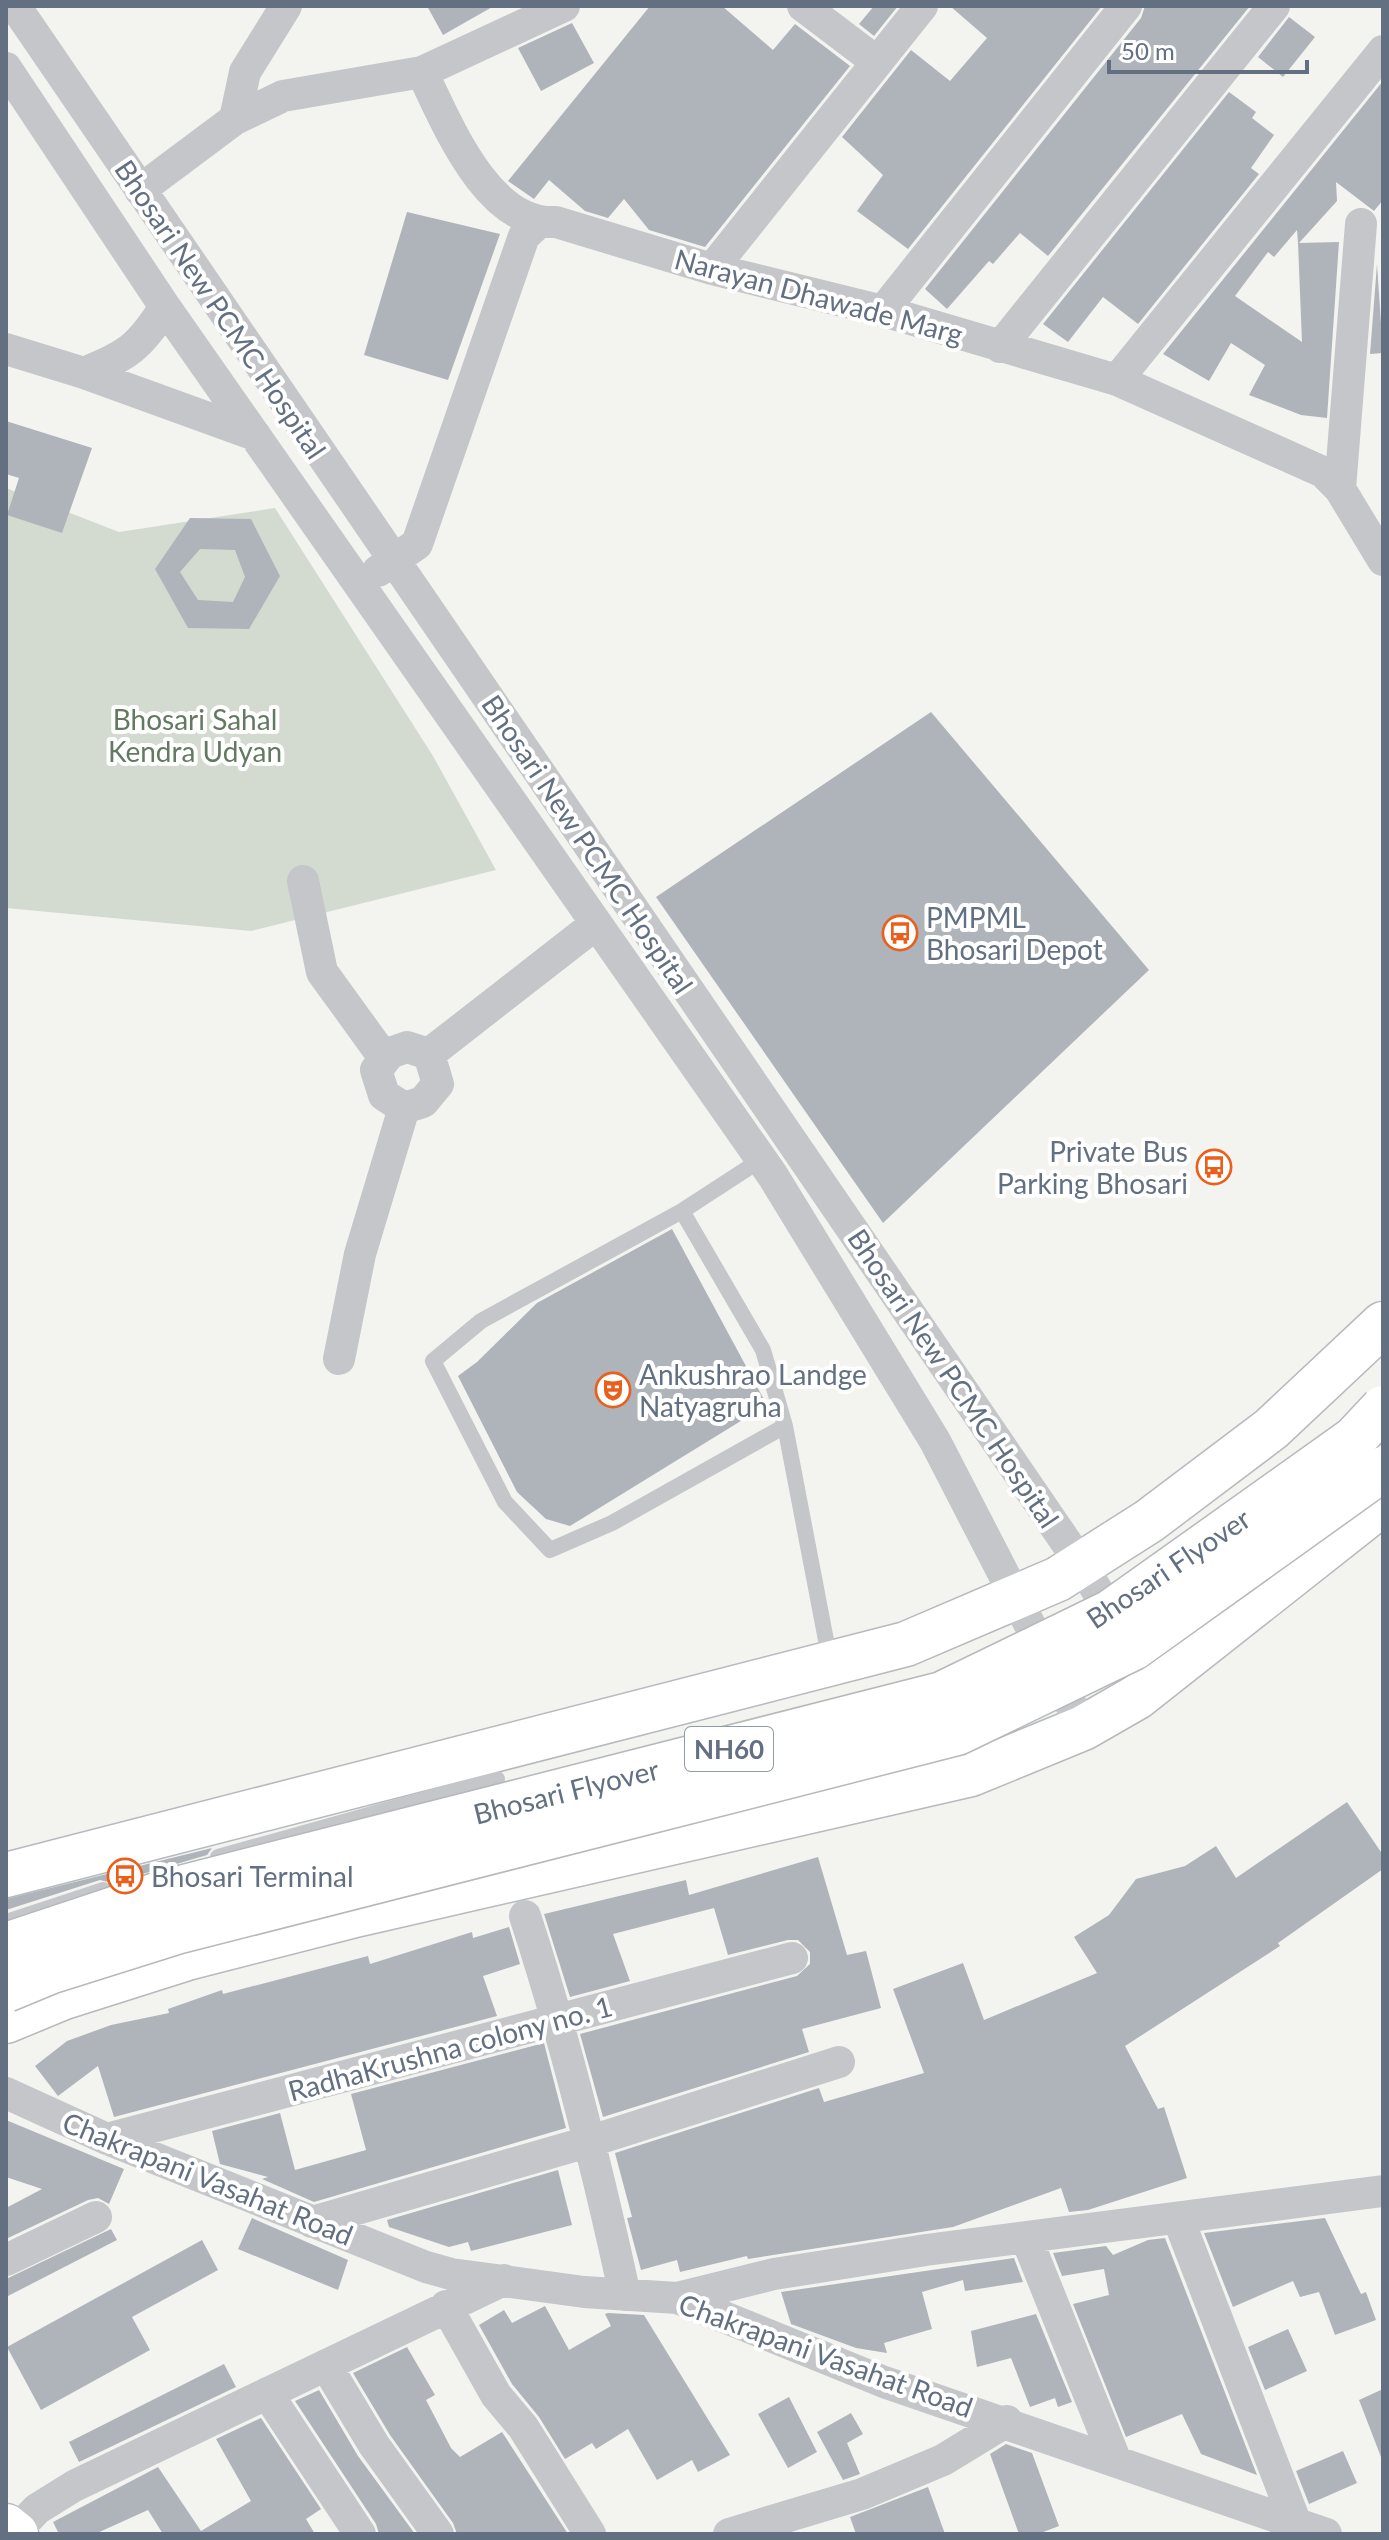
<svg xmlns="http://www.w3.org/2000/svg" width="1389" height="2540" font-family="Lato,sans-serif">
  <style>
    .green { fill: #d3dbd0 }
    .building { fill: #aeb4ba; fill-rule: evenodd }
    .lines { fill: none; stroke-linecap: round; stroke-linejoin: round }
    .primary-casing { stroke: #b6b9bd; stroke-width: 47 }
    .service { stroke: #c4c6ca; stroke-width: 16 }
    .minor { stroke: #c4c6ca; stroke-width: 32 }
    .primary { stroke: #fff; stroke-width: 44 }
    .trunk-bridge-casing { stroke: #b6b8bb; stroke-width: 47; stroke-linecap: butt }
    .trunk-bridge { stroke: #fff; stroke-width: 44 }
    .labels { text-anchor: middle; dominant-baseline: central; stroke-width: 8; stroke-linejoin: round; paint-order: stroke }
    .shield { fill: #fff; stroke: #919ba8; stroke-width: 2 }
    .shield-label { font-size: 26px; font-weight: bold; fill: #627082 }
    .street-label { font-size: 28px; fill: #627082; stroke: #fff }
    .park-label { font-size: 28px; fill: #637961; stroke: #fff }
    .poi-label { font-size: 28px; fill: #627082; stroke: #fff; text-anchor: start }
  </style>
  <rect width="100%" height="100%" fill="#f3f4ef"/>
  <path class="green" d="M6 488 119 532 275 508 433 756 496 870 251 931 6 908Z"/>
  <path class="building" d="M427 6H494L443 35Z
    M650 6H722L773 50 795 24 850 66 705 247 649 230 624 199 608 218 585 211 549 180 534 199 508 181Z
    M874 6H898L874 36 859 24Z
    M950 6H1102L908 249 857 211 883 175 842 137 911 50 950 81 987 38Z
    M1145 6H1250L1048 256 1020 233 993 264 989 261 947 309 925 289 1141 18Z
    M1289 17 1315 37 1283 77 1258 57Z
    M572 23 594 63 541 91 518 48Z
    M1383 81V200L1374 211 1336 182 1337 201 1299 243 1339 242 1327 418 1301 415 1249 395 1265 365 1231 343 1209 381 1163 354ZM1297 230 1298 243 1302 342 1235 296 1268 252 1274 257Z
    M1229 92 1256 112 1252 118 1274 135 1251 168 1259 174 1138 324 1103 297 1068 342 1043 324Z
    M407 212 500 234 448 380 364 355Z
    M1377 264 1383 353 1370 354Z
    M6 421 92 448 62 533 7 515 19 478 6 474Z
    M190 518 251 519 280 576 249 629 188 628 155 569ZM200 549 235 550 245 577 233 602 198 600 180 572Z
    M931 712 1149 970 883 1223 656 897Z
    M672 1229 767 1405 570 1526 546 1519 517 1492 458 1376 477 1362 537 1303Z
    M1347 1802 1383 1855V1869L1278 1943 1280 1946 1125 2046 1158 2109 1164 2107 1187 2178 1088 2210 1069 2212 1061 2188 953 2227 748 2259 747 2256 680 2272 677 2260 641 2270 627 2218 632 2217 615 2153 819 2088 824 2102 924 2073 893 1989 963 1963 984 2020 1097 1973 1074 1937 1109 1915 1136 1879 1185 1866 1216 1846 1236 1878Z
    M212 1848 207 1855 112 1883 100 1880 6 1910V1899Z
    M818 1857 847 1955 866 1951 881 2008 802 2029 809 2052 603 2117 580 2034 797 1976 810 1964V1952L798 1940H788L728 1955 714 1908 613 1934 630 1981 570 1997 544 1914 686 1880 689 1895Z
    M509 1927 520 1964 483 1976 497 2016 114 2117 98 2066 58 2096 35 2066 67 2041 111 2025 169 2013 168 2009 222 1990 223 1994 368 1956 370 1964 472 1932 473 1938Z
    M544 2043 566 2128 314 2202 262 2179 268 2177 220 2164 212 2131 280 2113 295 2170 366 2150 351 2094Z
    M6 2120 124 2169 109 2204 98 2198 88 2200 6 2239V2208L42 2189 6 2177Z
    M558 2170 572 2225 471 2251 468 2242 449 2247 389 2227 387 2220Z
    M252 2218 348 2260 338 2290 238 2249Z
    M1325 2218 1361 2294 1366 2292 1376 2320 1335 2335 1319 2292 1300 2297 1293 2281 1233 2307 1204 2233Z
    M111 2229 117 2240 6 2297V2279Z
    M1165 2238 1257 2475 1201 2454 1182 2414 1126 2437 1073 2304 1109 2295 1104 2269 1062 2276 1053 2253 1106 2246 1113 2255 1148 2240Z
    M202 2240 218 2270 132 2317 150 2350 41 2410 7 2347Z
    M1014 2258 1023 2282 965 2291 963 2280 922 2292 932 2329 884 2343 887 2353 856 2348 791 2324 781 2292Z
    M545 2306 569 2350 611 2326 605 2314 608 2313 644 2315 730 2455 698 2472 692 2460 657 2480 628 2429 596 2449 592 2443 565 2459 539 2417 512 2384 479 2325 504 2310 512 2323Z
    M1036 2314 1072 2402 1058 2407 1055 2398 1030 2407 1011 2358 977 2367 971 2331Z
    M1288 2329 1307 2371 1265 2390 1248 2347Z
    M407 2347 435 2395 426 2400 451 2448 460 2457 502 2432 568 2534H457L453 2523 390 2435 353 2373Z
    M224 2364 236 2387 79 2462 69 2442Z
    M1383 2389V2457H1381L1359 2400Z
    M319 2390 358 2456 415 2534H379L376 2524 295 2401Z
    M789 2397 817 2452 788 2468 758 2414Z
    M851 2413 863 2434 847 2443 860 2474 843 2480 817 2432Z
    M261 2418 321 2509 306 2519 315 2534H163L148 2510 95 2534H59L53 2522 158 2467 201 2531 251 2501 216 2439Z
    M1006 2444 1032 2453 1059 2526 1038 2534H1019L990 2454Z
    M1343 2451 1357 2483 1309 2504 1296 2471Z
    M928 2487 945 2534H856L850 2517Z"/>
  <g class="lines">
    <g class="primary-casing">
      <path id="primary" d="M6 1875 906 1644 1058 1579 1149 1521 1271 1429 1383 1324
        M6 2021 64 1997 187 1958 359 1914 971 1774 1083 1728 1137 1697 1383 1503
        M6 2526 16 2534"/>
    </g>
    <path class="service" d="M682 1211 763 1350 785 1426 612 1523 550 1550 505 1502 433 1361 481 1321Z
      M682 1211 762 1159
      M785 1426 830 1661
      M218 1857 497 1779
      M6 1922 103 1890"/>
    <path class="minor" d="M15 6 1081 1564 1121 1630
      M564 6 422 72C447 123 487 226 556 222L712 269 883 311 1117 380 1323 472 1340 489 1383 560
      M803 6 877 62
      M6 68 165 307 773 1176 935 1441 1083 1728
      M235 119 245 72 286 6
      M140 190 235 119 283 96 422 72
      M712 269 922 6
      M883 311 1126 6
      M1000 347 1274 6
      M6 349 84 373 255 435
      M84 373C129 354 138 349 165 307
      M1117 380 1383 51
      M1340 489 1361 224
      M378 571 417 544 524 236 538 223
      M303 881 322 972 385 1059
      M407 1047 429 1054 438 1084 423 1102 404 1108 384 1095 376 1070 390 1053Z
      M429 1054 596 924
      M339 1359 360 1254 404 1108
      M525 1916C566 2041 597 2167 625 2295
      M6 2093 107 2139 426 2267 451 2274 584 2292 677 2298 884 2382 1326 2534
      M107 2139 792 1958
      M1178 2218 1296 2524
      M312 2222 591 2141 839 2062
      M1026 2237 1115 2459
      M6 2260 96 2217
      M677 2298 774 2274 926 2250 1383 2191
      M446 2306 496 2395 523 2427 590 2534
      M326 2365 374 2445 438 2534
      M267 2393 360 2534
      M14 2533 37 2509 74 2486 504 2280
      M729 2534 862 2494 943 2460 1007 2421"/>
    <use href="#primary" class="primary"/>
    <g class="trunk-bridge-casing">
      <path id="trunk-bridge" d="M6 1945 165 1892 942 1694 1111 1612 1354 1439 1383 1408
        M6 1990 52 1971 176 1932 957 1733 1133 1648 1383 1469"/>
    </g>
    <use href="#trunk-bridge" class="trunk-bridge"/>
  </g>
  <defs>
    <g id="bus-ring" transform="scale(1.8)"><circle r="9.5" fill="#fff" stroke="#e95f1b" stroke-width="1.5"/><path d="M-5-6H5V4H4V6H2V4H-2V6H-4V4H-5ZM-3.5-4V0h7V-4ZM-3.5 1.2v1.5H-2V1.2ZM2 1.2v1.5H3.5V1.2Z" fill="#e95f1b"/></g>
    <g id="theatre-ring" transform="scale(1.8)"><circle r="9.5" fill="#fff" stroke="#e95f1b" stroke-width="1.5"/><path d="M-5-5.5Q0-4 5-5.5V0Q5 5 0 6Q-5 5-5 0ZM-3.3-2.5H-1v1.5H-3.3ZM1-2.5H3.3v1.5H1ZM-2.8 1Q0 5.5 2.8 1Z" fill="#e95f1b"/></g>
  </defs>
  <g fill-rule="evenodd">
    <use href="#bus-ring" x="900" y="933"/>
    <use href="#bus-ring" x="1214" y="1167"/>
    <use href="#theatre-ring" x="613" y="1390"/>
    <use href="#bus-ring" x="125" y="1876"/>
  </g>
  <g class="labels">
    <rect class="shield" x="685" y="1727" width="88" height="44" rx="6"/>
    <g class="shield-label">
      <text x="729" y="1749">NH60</text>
    </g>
    <g class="street-label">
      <text transform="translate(819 296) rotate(15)">Narayan Dhawade Marg</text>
      <text transform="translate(221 309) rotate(56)">Bhosari New PCMC Hospital</text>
      <text transform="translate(588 844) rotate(56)">Bhosari New PCMC Hospital</text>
      <text transform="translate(954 1378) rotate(56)">Bhosari New PCMC Hospital</text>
      <text transform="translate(1168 1568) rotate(-34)">Bhosari Flyover</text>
      <text transform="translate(566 1791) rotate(-14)">Bhosari Flyover</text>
      <text transform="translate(450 2048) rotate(-15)">RadhaKrushna colony no. 1</text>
      <text transform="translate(208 2178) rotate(22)">Chakrapani Vasahat Road</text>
      <text transform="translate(826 2355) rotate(20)">Chakrapani Vasahat Road</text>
    </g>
    <g class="park-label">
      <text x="195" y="719">Bhosari Sahal<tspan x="195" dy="32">Kendra Udyan</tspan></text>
    </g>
    <g class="poi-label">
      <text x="926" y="917">PMPML<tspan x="926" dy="32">Bhosari Depot</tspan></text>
      <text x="1188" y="1151" text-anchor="end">Private Bus<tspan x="1188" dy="32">Parking Bhosari</tspan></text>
      <text x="639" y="1374">Ankushrao Landge<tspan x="639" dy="32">Natyagruha</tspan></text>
      <text x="151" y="1876">Bhosari Terminal</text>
    </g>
  </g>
  <rect width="1389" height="2540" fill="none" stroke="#627082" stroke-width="16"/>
  <path d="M1109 60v12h198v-12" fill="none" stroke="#627082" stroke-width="4"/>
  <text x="1121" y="60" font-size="24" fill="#627082" stroke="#ffffff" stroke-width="6" paint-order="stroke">50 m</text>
</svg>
